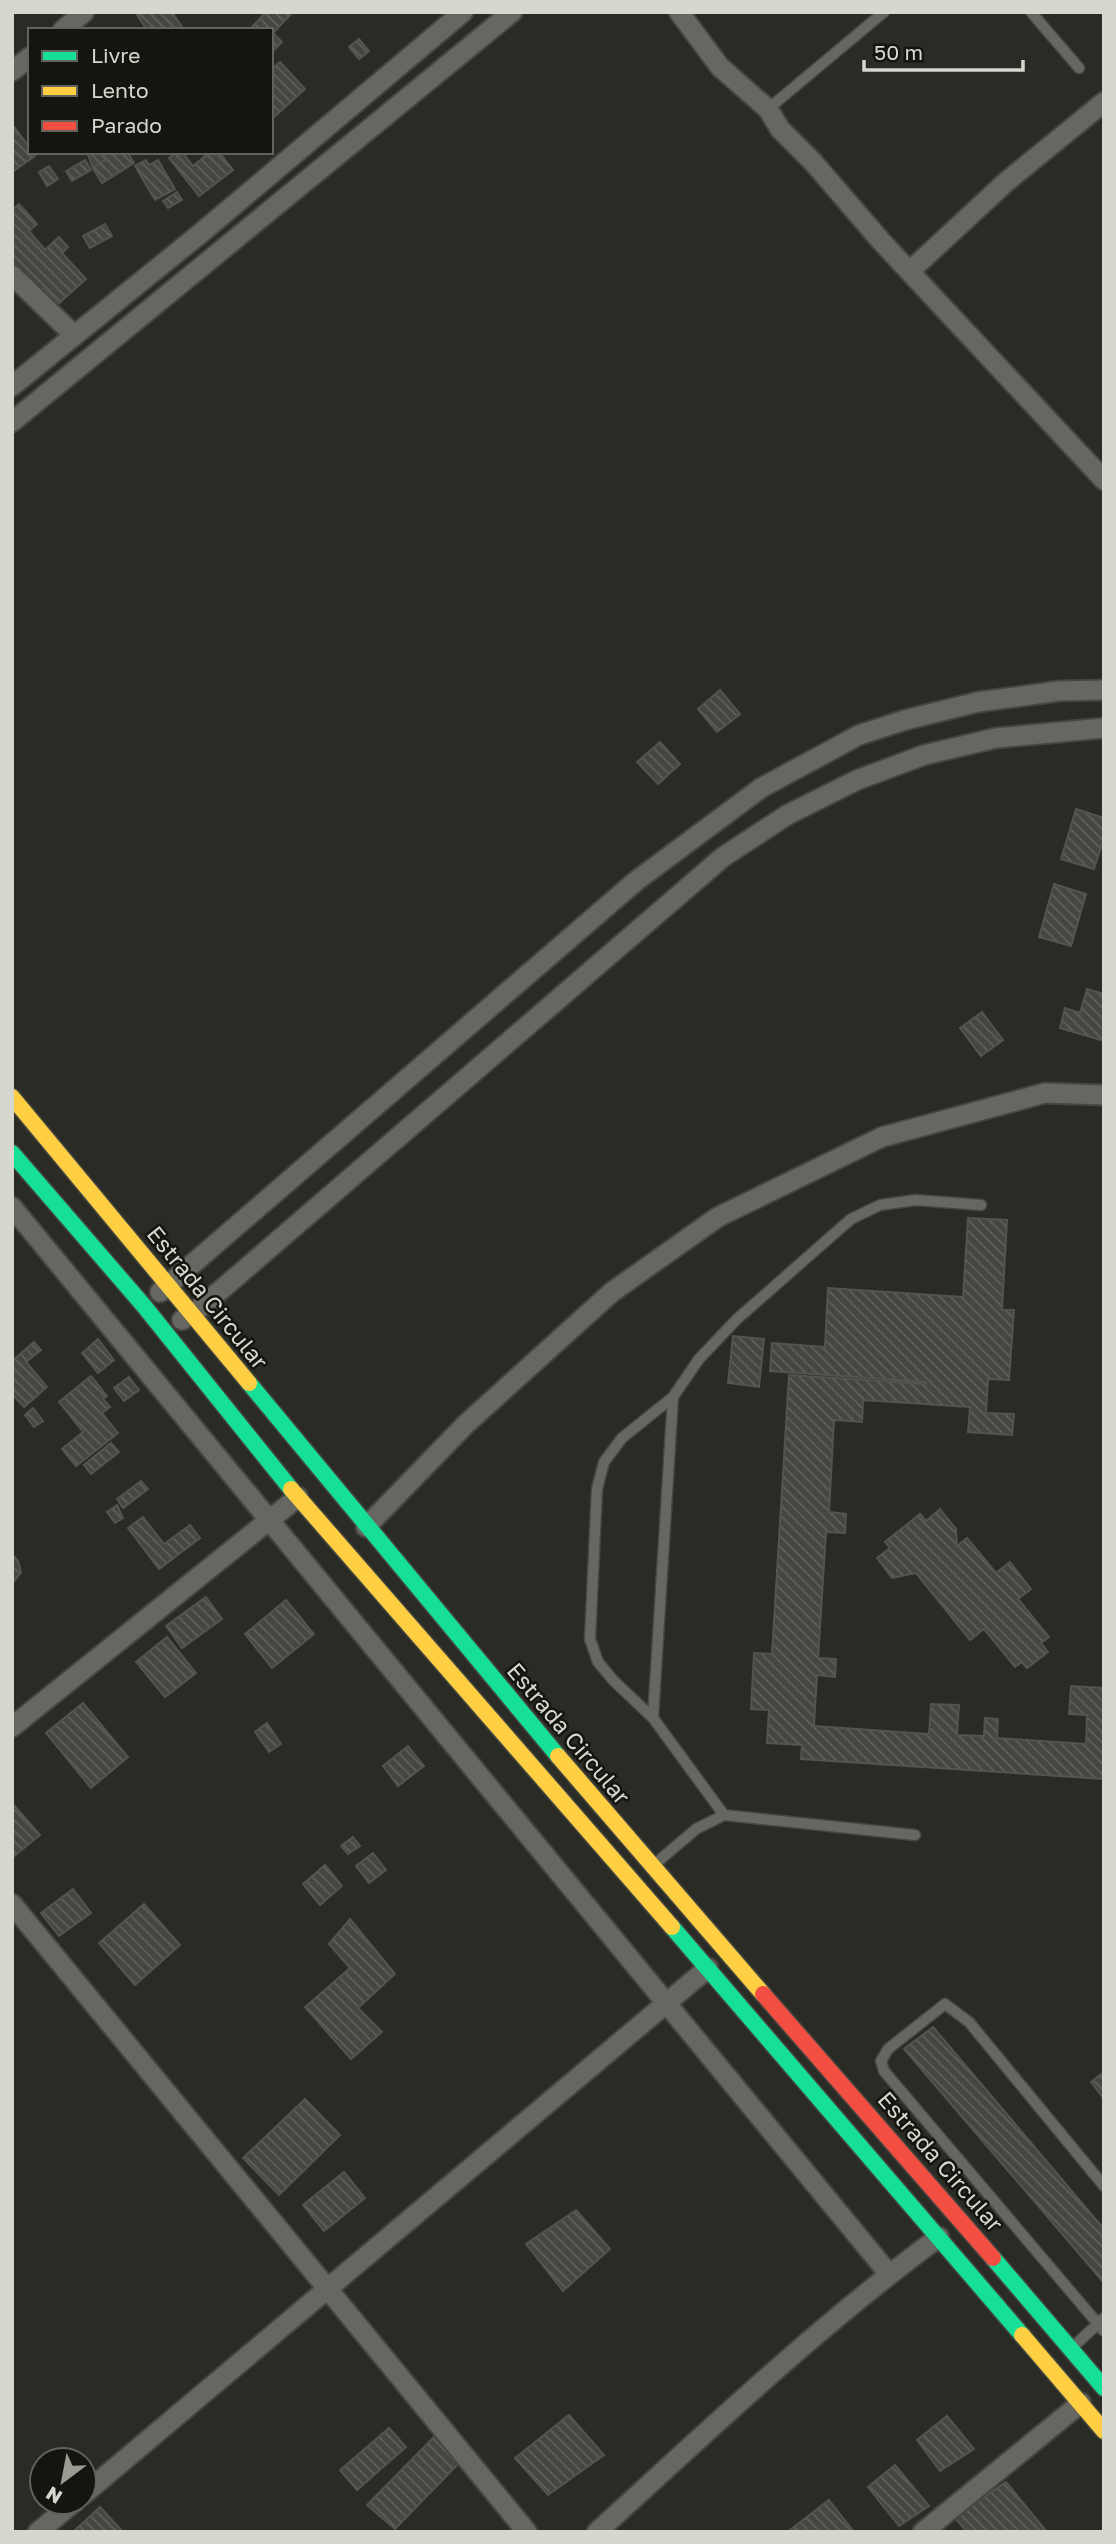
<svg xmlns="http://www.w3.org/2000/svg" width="1116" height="2544" font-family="'Golos Text',sans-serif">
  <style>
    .building { fill: url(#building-back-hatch); stroke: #54544e; stroke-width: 2 }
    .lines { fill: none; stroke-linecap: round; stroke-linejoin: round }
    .lane-casing { stroke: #464640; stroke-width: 13 }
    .street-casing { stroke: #464640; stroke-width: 23 }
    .fast-casing { stroke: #464640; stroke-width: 19 }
    .slow-casing { stroke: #464640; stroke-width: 19 }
    .jam-casing { stroke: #464640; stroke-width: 19 }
    .lane { stroke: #676762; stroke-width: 10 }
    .street { stroke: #676762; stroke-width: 19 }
    .fast { stroke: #16e098; stroke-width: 16 }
    .slow { stroke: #ffcf43; stroke-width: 16 }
    .jam { stroke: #f24e42; stroke-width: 16 }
    .labels { text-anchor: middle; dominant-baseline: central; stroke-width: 5; stroke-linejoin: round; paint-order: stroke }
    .street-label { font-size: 23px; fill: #d6d7cf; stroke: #15150f }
  </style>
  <defs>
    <pattern id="building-back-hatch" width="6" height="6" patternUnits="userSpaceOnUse" patternTransform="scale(1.75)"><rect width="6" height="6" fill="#454640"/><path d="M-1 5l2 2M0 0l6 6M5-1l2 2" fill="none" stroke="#5f605b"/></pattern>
  </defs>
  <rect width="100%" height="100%" fill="#2a2b24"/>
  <path class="building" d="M141 12H172L184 30H147L137 15Z
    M266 12H293L273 33 282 42 274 50 271 47V30H253L251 28Z
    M359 39 369 51 359 59 349 47Z
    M280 62 305 89 271 120V66L273 68Z
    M12 124 30 148V152L35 156 12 172Z
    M87 152H100L105 160 93 168Z
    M100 152H127L134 163 102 183 93 168 105 160Z
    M176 152H182L193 166 210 152H219L233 170 199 196 169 158Z
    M85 160 91 170 72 181 66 171Z
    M146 160 149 165 158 160 175 189 155 200 135 166Z
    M49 166 58 179 47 186 39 172Z
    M177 192 182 200 168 208 163 201Z
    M19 204 37 224 29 231 45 250 59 237 68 247 62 253 86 279 58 304 43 288 37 293 12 266V210Z
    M105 224 112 236 90 248 83 236Z
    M720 690 740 714 717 732 698 709Z
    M660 742 680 764 658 784 637 762Z
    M1076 809 1104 818V838L1094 869 1061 859Z
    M1054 884 1086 894 1071 946 1039 937Z
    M1087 989 1104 994V1041L1060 1028 1065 1008 1080 1013Z
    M982 1012 1003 1040 981 1056 960 1028Z
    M968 1218 1007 1220 1002 1310H1014L1009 1380 988 1379 986 1413 1014 1414 1012 1435 968 1432 970 1407 863 1400 862 1422 834 1420 829 1512 846 1514 845 1533 826 1532 818 1658 836 1659 835 1677 817 1675 814 1726 929 1734 931 1704 959 1705 957 1735 984 1736 985 1718 998 1719 997 1738 1086 1744 1087 1715 1069 1714 1071 1686 1104 1688V1779L801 1759 802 1745 767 1743 769 1710 751 1709 754 1653 772 1654 789 1375 926 1384V1382L770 1371 772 1343 825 1347 828 1288 963 1297Z
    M733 1336 764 1339 759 1387 728 1383Z
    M98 1339 114 1360 98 1373 82 1353Z
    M34 1342 41 1350 26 1362 47 1387 24 1407 12 1394V1361Z
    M91 1376 107 1396 103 1399 110 1407 102 1413 118 1433 76 1466 62 1449 83 1432 59 1402Z
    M129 1377 139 1390 124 1401 114 1388Z
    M33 1408 43 1421 34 1427 25 1415Z
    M111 1443 119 1452 91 1474 84 1465Z
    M141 1481 148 1489 123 1508 117 1499Z
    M117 1505 123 1518 115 1523 107 1512Z
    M940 1509 956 1529 957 1546 967 1538 996 1573 1010 1562 1031 1589 1018 1599 1049 1637 1041 1643 1048 1652 1027 1668 1022 1662 1015 1667 984 1629 970 1640 916 1573 892 1578 877 1558 890 1548 885 1542 920 1514 926 1521Z
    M143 1517 164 1544 190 1525 200 1538 159 1569 128 1528Z
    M12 1554 18 1561 21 1572 12 1584Z
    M206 1597 222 1619 182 1648 166 1626Z
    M286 1600 314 1634 272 1668 245 1634Z
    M167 1637 196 1673 165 1697 136 1662Z
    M83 1703 128 1757 91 1788 46 1733Z
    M267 1723 281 1744 269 1752 255 1732Z
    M408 1746 424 1766 398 1786 383 1766Z
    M12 1803 40 1835 12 1858Z
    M353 1837 360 1846 348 1854 341 1846Z
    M373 1853 386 1870 369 1883 356 1866Z
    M325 1865 342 1886 320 1905 303 1884Z
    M73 1889 91 1913 59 1936 41 1913Z
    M144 1904 180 1945 135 1985 99 1943Z
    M350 1919 395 1974 358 2008 382 2032 351 2059 305 2007 350 1968 329 1944Z
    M933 2027 1104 2229V2283L904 2049Z
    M1104 2072V2099L1091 2082Z
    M305 2099 340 2135 279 2195 243 2158Z
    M344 2172 365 2198 324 2231 303 2205Z
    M576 2210 610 2249 563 2291 526 2244Z
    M569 2415 604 2455 548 2495 515 2458Z
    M947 2416 974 2449 940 2471 917 2440Z
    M389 2428 406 2447 357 2490 340 2470Z
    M435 2436 461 2461 395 2529 367 2505Z
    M895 2465 929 2506 899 2526 868 2487Z
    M1006 2482 1047 2532H967L954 2517Z
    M829 2500 854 2532 790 2530Z
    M100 2507 123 2532H73Z"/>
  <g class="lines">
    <g class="lane-casing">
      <path id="lane" d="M1031 12 1079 68
        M768 109 884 12
        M653 1718 673 1397
        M724 1815 653 1718 613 1680 598 1662 590 1639 597 1489 604 1462 622 1438 673 1397 699 1359 737 1319 851 1219 880 1205 916 1200 981 1205
        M655 1864 696 1829 724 1815 915 1835
        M1104 2186 969 2022 945 2004 888 2049 881 2061 884 2071 1104 2331
        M1074 2346 1104 2318"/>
    </g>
    <g class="street-casing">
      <path id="street" d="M679 12 720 67 768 109 780 129 813 162 881 241 1104 480
        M63 30 84 12
        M12 71 30 57
        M910 271 1006 182 1104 102
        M12 275 74 335
        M12 386 201 233 463 12
        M12 422 512 12
        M12 1207 889 2274
        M160 1292 636 881 761 788 859 735 905 720 978 702 1059 691 1104 690
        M182 1320 193 1314 723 857 787 815 857 780 924 755 996 738 1104 728
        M366 1527 466 1424 612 1292 718 1217 882 1137 1045 1093 1104 1095
        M12 1727 298 1497
        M12 1904 527 2532
        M84 2494 708 1968
        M38 2532 74 2502
        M597 2532C708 2431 818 2326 939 2237
        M923 2532 1081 2403"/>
    </g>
    <g class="fast-casing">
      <path id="fast" d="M12 1153 144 1306 291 1489
        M249 1383 558 1756
        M672 1927 1022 2335
        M993 2258 1104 2388"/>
    </g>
    <g class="slow-casing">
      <path id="slow" d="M12 1097 249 1383
        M291 1489 672 1927
        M558 1756 763 1994
        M1022 2335 1104 2431"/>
    </g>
    <g class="jam-casing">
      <path id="jam" d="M763 1994 993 2258"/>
    </g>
    <use href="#lane" class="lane"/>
    <use href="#street" class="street"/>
    <use href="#fast" class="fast"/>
    <use href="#slow" class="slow"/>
    <use href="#jam" class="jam"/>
  </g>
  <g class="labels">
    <g class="street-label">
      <text transform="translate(208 1297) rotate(51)">Estrada Circular</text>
      <text transform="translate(569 1733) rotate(50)">Estrada Circular</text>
      <text transform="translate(941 2161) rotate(49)">Estrada Circular</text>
    </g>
  </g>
  <rect width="1116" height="2544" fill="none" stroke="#d6d7cf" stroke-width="28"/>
  <rect x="28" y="28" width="245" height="126" fill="#15150f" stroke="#62635c" stroke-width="2"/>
  <rect x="42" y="51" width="35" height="10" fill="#16e098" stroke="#62635c" stroke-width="2"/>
  <text x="91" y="63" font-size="21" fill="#d6d7cf">Livre</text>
  <rect x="42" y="86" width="35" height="10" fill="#ffcf43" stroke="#62635c" stroke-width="2"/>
  <text x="91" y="98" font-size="21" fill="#d6d7cf">Lento</text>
  <rect x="42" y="121" width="35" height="10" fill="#f24e42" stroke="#62635c" stroke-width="2"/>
  <text x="91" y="133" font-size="21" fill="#d6d7cf">Parado</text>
  <g transform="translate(63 2481) rotate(212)"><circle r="33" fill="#15150f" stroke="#62635c" stroke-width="2"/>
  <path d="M0-5L12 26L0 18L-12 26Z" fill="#9a9b93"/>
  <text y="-10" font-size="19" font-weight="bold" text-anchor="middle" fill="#d6d7cf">N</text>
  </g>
  <path d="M864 60v10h159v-10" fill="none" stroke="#d6d7cf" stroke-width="3.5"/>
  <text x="874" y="60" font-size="21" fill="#d6d7cf" stroke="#15150f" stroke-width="5" paint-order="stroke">50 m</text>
</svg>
